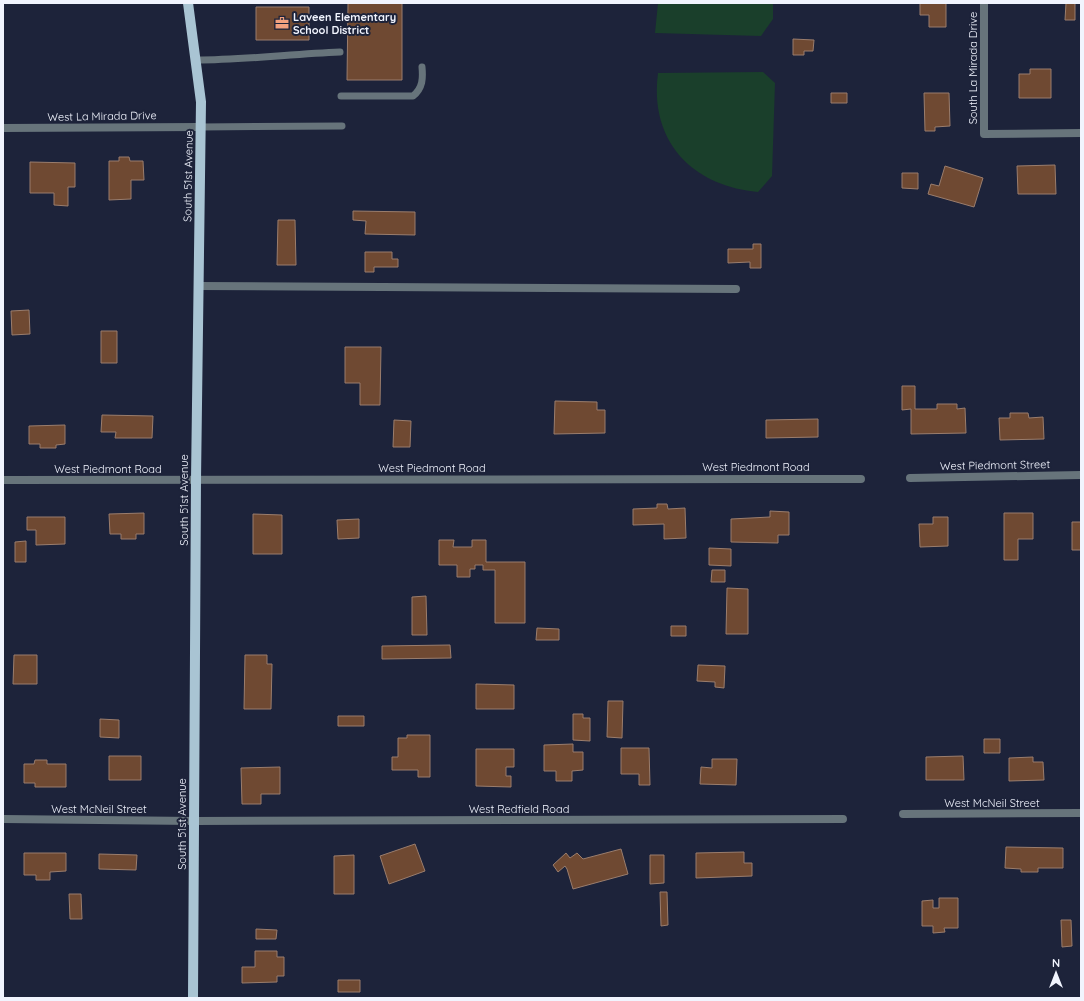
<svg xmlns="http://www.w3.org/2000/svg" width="1084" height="1001" font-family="Quicksand,sans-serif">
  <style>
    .green { fill: #1a3f2b }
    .building { fill: #6f4932; stroke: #9a7d6d }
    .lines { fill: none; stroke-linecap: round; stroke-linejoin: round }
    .service { stroke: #67747b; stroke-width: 7 }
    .minor { stroke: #67747b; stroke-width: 8 }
    .primary { stroke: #a9c4d3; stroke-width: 10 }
    .labels { text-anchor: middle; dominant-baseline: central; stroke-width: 4; stroke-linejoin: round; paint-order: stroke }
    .poi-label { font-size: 11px; font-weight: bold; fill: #f1f4fe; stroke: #1d233a; text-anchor: start }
    .street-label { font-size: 11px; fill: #f1f4fe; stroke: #1d233a }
  </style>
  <rect width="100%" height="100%" fill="#1d233a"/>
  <path class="green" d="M658 3H773V19L761 36 655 33Z
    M763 72 775 83 772 176 758 192C692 186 649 141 658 73Z"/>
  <path class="building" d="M348 3H402V80H347Z
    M920 3H946V27H929V15H920Z
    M1066 3H1075V20H1065Z
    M256 7H309V40H256Z
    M793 39 814 40 813 51H804V55H793Z
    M1030 69H1051V98H1019V74H1030Z
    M831 93H847V103H831Z
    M924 93H949L950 126 935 127V131H925Z
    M119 157H129L130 161H143L144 180H131V199L109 200V161H119Z
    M30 162 75 163V187H68V206L54 205V193H30Z
    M1055 165 1056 194H1018L1017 166Z
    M945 166 983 178 974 207 928 194 931 184 939 186Z
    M902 173H918V189L902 188Z
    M353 211 415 212V235L365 234 366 221 353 220Z
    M278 220H295L296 265H277Z
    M753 244H761V268H750V262L728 263V249H753Z
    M365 252H392V259H398V267H374V272H365Z
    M29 310 30 334 12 335 11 311Z
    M101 331H117V363H101Z
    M345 347H381L380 405H360V383H345Z
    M902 386H915V409H937V404H957V409L965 408 966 433 911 434V409L902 410Z
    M555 401 597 402V410H605V433L554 434Z
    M1010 413H1028L1029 418 1043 417 1044 439 1000 440 999 418H1010Z
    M102 415 153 416 152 438H115L116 432H101Z
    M818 419V437L766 438V420Z
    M394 420 411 421 410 447H393Z
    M65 425V444L56 445V448H40V444H29V426Z
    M657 504H667L668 509 685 508 686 538 664 539V524L633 525V509L657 508Z
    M770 511 789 512V535H778V543L731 542V519L770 517Z
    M144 513V534H136V539H121V534H110L109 514Z
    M1004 513H1033V539H1018V560H1004Z
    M253 514 282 515V554H253Z
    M27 517H65V544L36 545V530H27Z
    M933 517H948V546L920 547 919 524H933Z
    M359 519V538L338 539 337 520Z
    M1072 522H1081V550H1072Z
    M439 540H454L453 547H472V540H486V562H525V623H495V570H483V565H475V569H470V577H457V565H439Z
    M26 541V562H15V542Z
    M709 548 731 549V566L709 565Z
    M712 570H725V582H711Z
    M727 588 748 589V634H726Z
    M426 596 427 635H412V597Z
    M671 626H686V636H671Z
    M537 628 559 629V640H536Z
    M450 645 451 658 382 659V646Z
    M14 655H37V684H13Z
    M245 655H267V664H272L271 709H244Z
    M698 665 725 666 724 688 715 687V682L697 681Z
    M476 684 514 685V709H476Z
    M608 701H623L622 738 607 737Z
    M573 714H583V718H590V741L573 740Z
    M338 716H364V726H338Z
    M100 719 119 720V738L100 737Z
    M407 735H430V777H418V770H392V757H398V738H407Z
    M984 739H1000V753H984Z
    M573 744V752H583V770L572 771V781H556V771H544V745Z
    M621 748H649L650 785H639V774H621Z
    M476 749H514V767H506V776H511V787L476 786Z
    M109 756H141V780H109Z
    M963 756 964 780H926V757Z
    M1033 757V762H1043L1044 780 1009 781V758Z
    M712 759H737L736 785 700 784 701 767 712 768Z
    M35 760H47V764H66V787H35V783H24V764H34Z
    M280 767V794H261V804H242L241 768Z
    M415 844 425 871 389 884 380 856Z
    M1006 847 1063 848V868H1038V872H1021V869L1005 868Z
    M621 849 628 874 573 889 567 869 565 866 558 872 553 865 566 853 570 858 577 853 583 859Z
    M744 852V863H752V876L696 878V853Z
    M24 853H66V871L50 872V880H36V875H24Z
    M99 854 137 855 136 870 99 869Z
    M354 855V894H334V856Z
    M650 855H664V883L650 884Z
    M660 892H667L668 925 661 926Z
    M69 894H81L82 919H70Z
    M939 898H958V928H944L945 932 933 933V926H922V901L933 900V908H939Z
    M1061 920H1071L1072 946 1062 947Z
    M256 929 277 930 276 939H256Z
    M255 951H277V957H284V976H277V982L242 983V967H255Z
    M338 980H360V992H338Z"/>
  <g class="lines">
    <path class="service" d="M196 60C244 60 291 54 340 52
      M341 96H413C423 88 423 78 422 67
      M200 127 342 126"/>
    <path class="minor" d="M984 3V134L1081 133
      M3 128 200 127
      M198 286 736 289
      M910 478 1081 475
      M3 480 861 479
      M903 814 1081 813
      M3 819 194 821 843 819"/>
    <path class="primary" d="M188 3 201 102 196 480 193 998"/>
  </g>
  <defs>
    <g id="office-bare" transform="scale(1.08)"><path d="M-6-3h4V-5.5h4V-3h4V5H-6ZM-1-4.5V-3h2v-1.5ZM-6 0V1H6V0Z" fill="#f2a17e" stroke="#1d233a" stroke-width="2.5" paint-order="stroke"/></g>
  </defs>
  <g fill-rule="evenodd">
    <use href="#office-bare" x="282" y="23"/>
  </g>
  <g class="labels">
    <g class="poi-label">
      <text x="293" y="17">Laveen Elementary<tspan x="293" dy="13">School District</tspan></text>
    </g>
    <g class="street-label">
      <text transform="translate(973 68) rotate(-90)">South La Mirada Drive</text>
      <text transform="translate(102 116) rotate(-1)">West La Mirada Drive</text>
      <text transform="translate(188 176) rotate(-89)">South 51st Avenue</text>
      <text transform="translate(995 465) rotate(-1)">West Piedmont Street</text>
      <text x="756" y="467">West Piedmont Road</text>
      <text x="432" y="468">West Piedmont Road</text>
      <text x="108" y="469">West Piedmont Road</text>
      <text transform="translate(184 500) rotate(-90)">South 51st Avenue</text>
      <text x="992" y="803">West McNeil Street</text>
      <text x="99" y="809">West McNeil Street</text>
      <text x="519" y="809">West Redfield Road</text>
      <text transform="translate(182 824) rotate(-90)">South 51st Avenue</text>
    </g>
  </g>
  <rect width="1084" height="1001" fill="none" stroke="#f1f4fe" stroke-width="8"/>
  <g transform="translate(1056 973)" stroke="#1d233a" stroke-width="3" paint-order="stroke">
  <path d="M0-3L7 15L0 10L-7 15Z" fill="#f1f4fe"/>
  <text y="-6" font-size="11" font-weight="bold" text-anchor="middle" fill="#f1f4fe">N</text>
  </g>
</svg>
